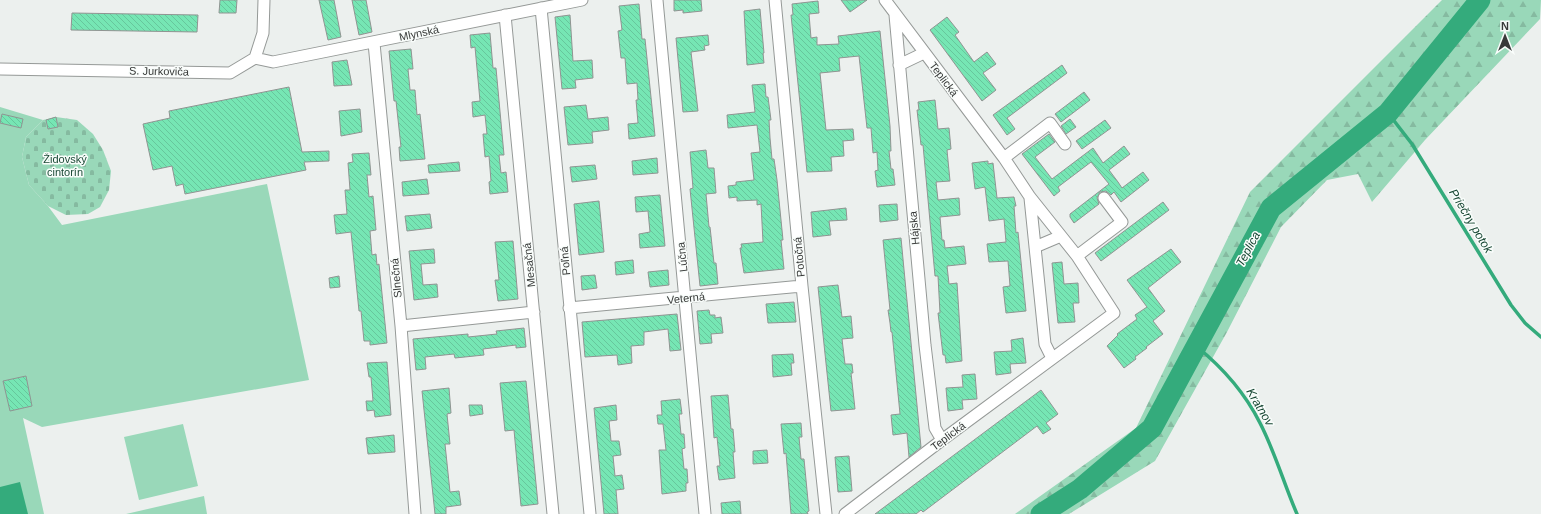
<svg xmlns="http://www.w3.org/2000/svg" width="1541" height="514" font-family="Helvetica,sans-serif">
  <style>
    .forest { fill: url(#forest-firs) }
    .cemetery { fill: url(#cemetery-stones) }
    .pitch { fill: #99d8b9 }
    .water { fill: #34ab7c }
    .lines { fill: none; stroke-linecap: round; stroke-linejoin: round }
    .stream { stroke: #34ab7c; stroke-width: 3.5 }
    .river { stroke: #34ab7c; stroke-width: 21 }
    .building { fill: url(#building-back-hatch); stroke: #909492 }
    .street-casing { stroke: #959997; stroke-width: 13 }
    .street { stroke: #fff; stroke-width: 11 }
    .labels { text-anchor: middle; dominant-baseline: central; stroke-width: 3; stroke-linejoin: round; paint-order: stroke }
    .street-label { font-size: 11px; fill: #383a39; stroke: #f9fdfb }
    .park-label { font-size: 11px; fill: #1b4a36; stroke: #f9fdfb }
    .water-label { font-size: 12px; font-style: italic; fill: #154531; stroke: #f9fdfb }
  </style>
  <defs>
    <pattern id="forest-firs" width="22" height="20" patternUnits="userSpaceOnUse"><rect width="22" height="20" fill="#99d8b9"/><path d="M5 1l3.5 6h-7zM16 11l3.5 6h-7z" fill="#85baa0"/></pattern>
    <pattern id="cemetery-stones" width="16" height="16" patternUnits="userSpaceOnUse"><rect width="16" height="16" fill="#99d8b9"/><path d="M2 7V4a2 2 0 0 1 4 0v3zM10 15v-3a2 2 0 0 1 4 0v3z" fill="#85baa0"/></pattern>
    <pattern id="building-back-hatch" width="6" height="6" patternUnits="userSpaceOnUse"><rect width="6" height="6" fill="#76e6b4"/><path d="M-1 5l2 2M0 0l6 6M5-1l2 2" fill="none" stroke="#67c69c"/></pattern>
  </defs>
  <rect width="100%" height="100%" fill="#ecf0ee"/>
  <path class="forest" d="M1442 0H1541L1540 19 1425 140 1372 202 1358 174 1327 180 1281 227 1227 332 1155 461 1069 514H1015L1136 428 1250 192Z"/>
  <path class="cemetery" d="M56 117 77 120 93 134 103 150 111 171 109 190 100 207 88 214 66 215 48 206 29 185 22 157 26 137 43 120Z"/>
  <path class="pitch" d="M0 107 43 120 26 137 22 157 29 185 48 206 62 225 267 184 309 380 42 427 23 418 44 514H0Z
    M183 424 198 486 139 500 124 437Z
    M204 496 207 514H126Z"/>
  <path class="water" d="M20 482 28 514H0V487Z"/>
  <g class="lines">
    <path class="stream" d="M1388 113 1412 144 1511 305 1525 323 1541 337
      M1196 346C1222 367 1245 393 1260 423 1275 452 1284 484 1297 514"/>
    <path class="river" d="M1041 514 1080 489 1152 428 1271 208 1388 113 1480 0"/>
  </g>
  <path class="building" d="M220 0H237L236 13H219Z
    M319 0H334L341 37 328 40Z
    M352 0H366L372 32 359 35Z
    M674 0H701L702 11 683 13V10L674 11Z
    M841 0H867L850 12Z
    M818 1 819 13 809 14 811 38 817 37V45L839 44 838 36 880 31 890 126 891 151H889L891 169H893L895 185 877 187 875 171 878 170 877 152 873 153 871 128H867L859 56 839 58 840 71 820 73 826 130 853 129 854 140 843 141 844 156 831 157 832 171 807 172 791 15H793L792 4Z
    M639 4 642 39H645L655 136 629 139 628 124 638 123 636 100H638L637 83 627 84 625 58H621L618 31 622 30 619 6Z
    M760 9 764 53H763L764 63 747 65 744 11Z
    M72 13 198 15 197 32 71 30Z
    M570 15 573 61 592 60 593 78 575 80 576 88 562 89 555 17Z
    M947 17 959 32 955 35 974 62 987 52 996 64 983 73 996 90 982 101 930 30Z
    M490 33 493 68H496L504 155H499L501 173 506 172 508 192 490 194 489 182 491 181 489 156 485 157 483 134H487L485 115 473 117 472 102 480 101 475 47 471 48 470 35Z
    M708 35 709 45 704 46 705 50 691 52 698 111 683 112 676 38Z
    M411 49 413 69H408L410 90H415L417 115 420 114 425 159 400 161 399 147H401L396 101H394L389 51Z
    M347 60 352 85 334 86 332 62Z
    M1062 65 1067 73 1007 118 1015 129 1007 135 993 115Z
    M765 84 766 97H768L771 120H769L770 138 772 159H774L777 180 783 240H781L784 269 744 273 740 248H742L741 244 763 242 761 204 757 205V200L737 201V197L729 198 728 186 736 185V182L754 180 751 153 760 152 757 125 728 128 727 115 755 112 752 85Z
    M289 87 302 152 329 151V161L304 162 306 170 185 194 183 184 176 186 172 166 153 170 143 124 170 118 169 111Z
    M1084 92 1090 100 1061 122 1055 114Z
    M935 100 938 129 949 128 951 149 947 150 950 181 936 182 938 200 959 198 960 215 940 217 942 240H944L945 248 964 246 966 264 947 266 949 284 957 283 962 361 946 363 945 355H943L938 313H940L938 276H935L923 145H921L917 110H919L918 102Z
    M586 105 588 119 608 117 609 130 592 132 593 143 568 145 564 107Z
    M360 109 362 132 341 136 339 111Z
    M2 114 23 119 21 128 0 123Z
    M56 117 58 127 48 129 46 120Z
    M1070 119 1076 127 1066 134 1061 126Z
    M1105 120 1111 128 1082 149 1076 141Z
    M1049 134 1055 142 1035 157 1052 179 1093 148 1103 163 1124 146 1130 154 1109 170 1118 182 1122 188 1143 172 1149 180 1121 202 1114 192 1111 195 1106 191 1100 192 1097 198 1099 204 1074 223 1070 217V214L1109 184 1091 162 1058 187 1060 191 1054 196 1022 154Z
    M706 150 708 168H714L716 193 706 194 709 227H710L714 263H716L718 284 700 286 690 189 693 188 690 152Z
    M369 153 371 175H367L369 197 373 196 376 230 370 231 372 255 376 254 377 265 379 264 387 343 370 345V341H364L361 311H359L351 232 336 234 334 215 347 214 345 190H350L348 163 353 162 352 154Z
    M657 158 658 173 633 175 632 161Z
    M988 161V164L993 163 997 198 1014 197 1016 206H1014L1016 233 1018 232 1026 311 1006 313 1003 287 1010 286 1008 261 989 262 987 244 1006 242 1004 219 989 221 985 187 975 189 972 163Z
    M459 162 460 171 429 173 428 165Z
    M595 165 597 179 572 182 570 167Z
    M427 179 429 194 403 196 402 182Z
    M660 195 665 246 640 248 639 234 650 232 648 211 636 212 635 197Z
    M599 201 604 252 579 255 574 204Z
    M1163 202 1169 210 1101 261 1095 253Z
    M897 204 898 220 880 222 879 205Z
    M846 208 847 220 829 221 831 235 813 237 811 212Z
    M430 214 432 228 407 231 405 216Z
    M901 238 921 447 909 457 907 433 893 435 891 415 900 414 892 332H891L890 323 888 310H890L883 240Z
    M513 241 518 299 498 301 495 280H499L495 242Z
    M434 249 435 263 421 264 423 285 437 284 438 297 414 300 409 251Z
    M1171 249 1181 262 1148 288 1165 311 1153 321 1163 334 1146 347 1147 348 1135 357 1136 359 1124 368 1107 346 1118 335 1117 334 1137 319 1135 315 1147 307 1127 280Z
    M633 260 634 273 616 275 615 262Z
    M1062 262 1064 284 1078 283 1079 303H1073L1075 322 1058 323 1052 263Z
    M668 270 669 285 650 287 648 272Z
    M595 275 597 288 582 290 581 276Z
    M339 276 340 287 330 288 329 278Z
    M838 285 842 317 851 316 853 338 842 339 845 364H852L853 373H851L855 409 831 411 818 287Z
    M794 302 796 322 768 323 766 304Z
    M709 310 710 315H715V318L721 317 723 333 711 334 712 343 700 344 697 311Z
    M677 314 681 350 670 351 668 329 644 332V345L631 346 632 363 618 365 617 355 585 357 582 322Z
    M524 328 526 347 516 348V345L483 349 484 355 455 358 454 354 425 357 426 369 416 370 413 339 468 334V337L497 334 496 331Z
    M1023 338 1026 363 1010 364 1011 373 996 375 994 352 1012 351 1011 340Z
    M793 354 794 363H791L792 375 773 377 772 355Z
    M387 362 391 415 375 417 374 410 367 411 366 401H373L371 377H369L367 363Z
    M975 374 977 399 962 400 963 409 948 411 946 388 963 387 962 375Z
    M26 376 32 406 10 411 3 381Z
    M526 381 538 504 521 506 514 430 505 431 500 383Z
    M449 388 451 413 447 414 450 444H445L450 492 459 491 461 505 446 507V514H435L422 391Z
    M1041 390 1058 414 1046 423 1051 429 1043 434 1037 426 923 512 921 510 916 514H875Z
    M728 395 731 429H733L735 452H733L735 478 719 480 717 466H720L717 437 714 438 711 396Z
    M680 399 682 414H679L681 434H684L685 448 682 449 684 469H687L688 483H686V491L662 494 659 450H666L663 424H658L657 415H662L661 401Z
    M469 405H482L483 414 470 416Z
    M616 405 617 420 609 421 611 441H619L621 455 613 456 615 476 622 475 624 489 616 490 618 514H604L594 408Z
    M801 423 802 437H799L801 459H804L809 511 807 512 808 514H791L786 453 784 454 781 424Z
    M394 435 395 452 368 454 366 438Z
    M767 450 768 463 753 464V451Z
    M849 456 852 491 838 492 835 457Z
    M740 501 741 514H722L721 503Z"/>
  <g class="lines">
    <g class="street-casing">
      <path id="street" d="M657 0 705 514
        M775 0 802 286 826 514
        M541 8 590 514
        M505 15 553 514
        M895 15 925 345 935 428 942 440
        M374 43 401 326 415 514
        M255 58 273 62 582 0
        M899 65 924 53
        M0 69 230 73 255 58 263 33 264 0
        M1004 158 1050 123 1065 144
        M1030 198 1045 344 1052 358
        M1035 247 1061 236
        M1077 256 1122 222 1104 198
        M569 308 802 286
        M401 326 534 312
        M845 514 942 440 1114 313 1077 256 1030 197 1004 158 885 0"/>
    </g>
    <use href="#street" class="street"/>
  </g>
  <g class="labels">
    <g class="street-label">
      <text transform="translate(419 33) rotate(-12)">Mlynská</text>
      <text transform="translate(159 71) rotate(1)">S. Jurkoviča</text>
      <text transform="translate(944 79) rotate(53)">Teplická</text>
      <text transform="translate(914 228) rotate(-95)">Hájska</text>
      <text transform="translate(682 257) rotate(-96)">Lúčna</text>
      <text transform="translate(799 257) rotate(-95)">Potočná</text>
      <text transform="translate(565 261) rotate(-95)">Poľná</text>
      <text transform="translate(529 265) rotate(-96)">Mesačná</text>
      <text transform="translate(396 278) rotate(-95)">Slnečná</text>
      <text transform="translate(686 298) rotate(-6)">Veterná</text>
      <text transform="translate(948 436) rotate(-37)">Teplická</text>
    </g>
    <g class="park-label">
      <text x="65" y="159">Židovský<tspan x="65" dy="13">cintorín</tspan></text>
    </g>
    <g class="water-label">
      <text transform="translate(1471 221) rotate(59)">Priečny potok</text>
      <text transform="translate(1248 249) rotate(-62)">Teplica</text>
      <text transform="translate(1260 407) rotate(59)">Kratnov</text>
    </g>
  </g>
  <g transform="translate(1505 36)" stroke="#f9fdfb" stroke-width="3" paint-order="stroke">
  <path d="M0-3L7 15L0 10L-7 15Z" fill="#383a39"/>
  <text y="-6" font-size="11" font-weight="bold" text-anchor="middle" fill="#383a39">N</text>
  </g>
</svg>
